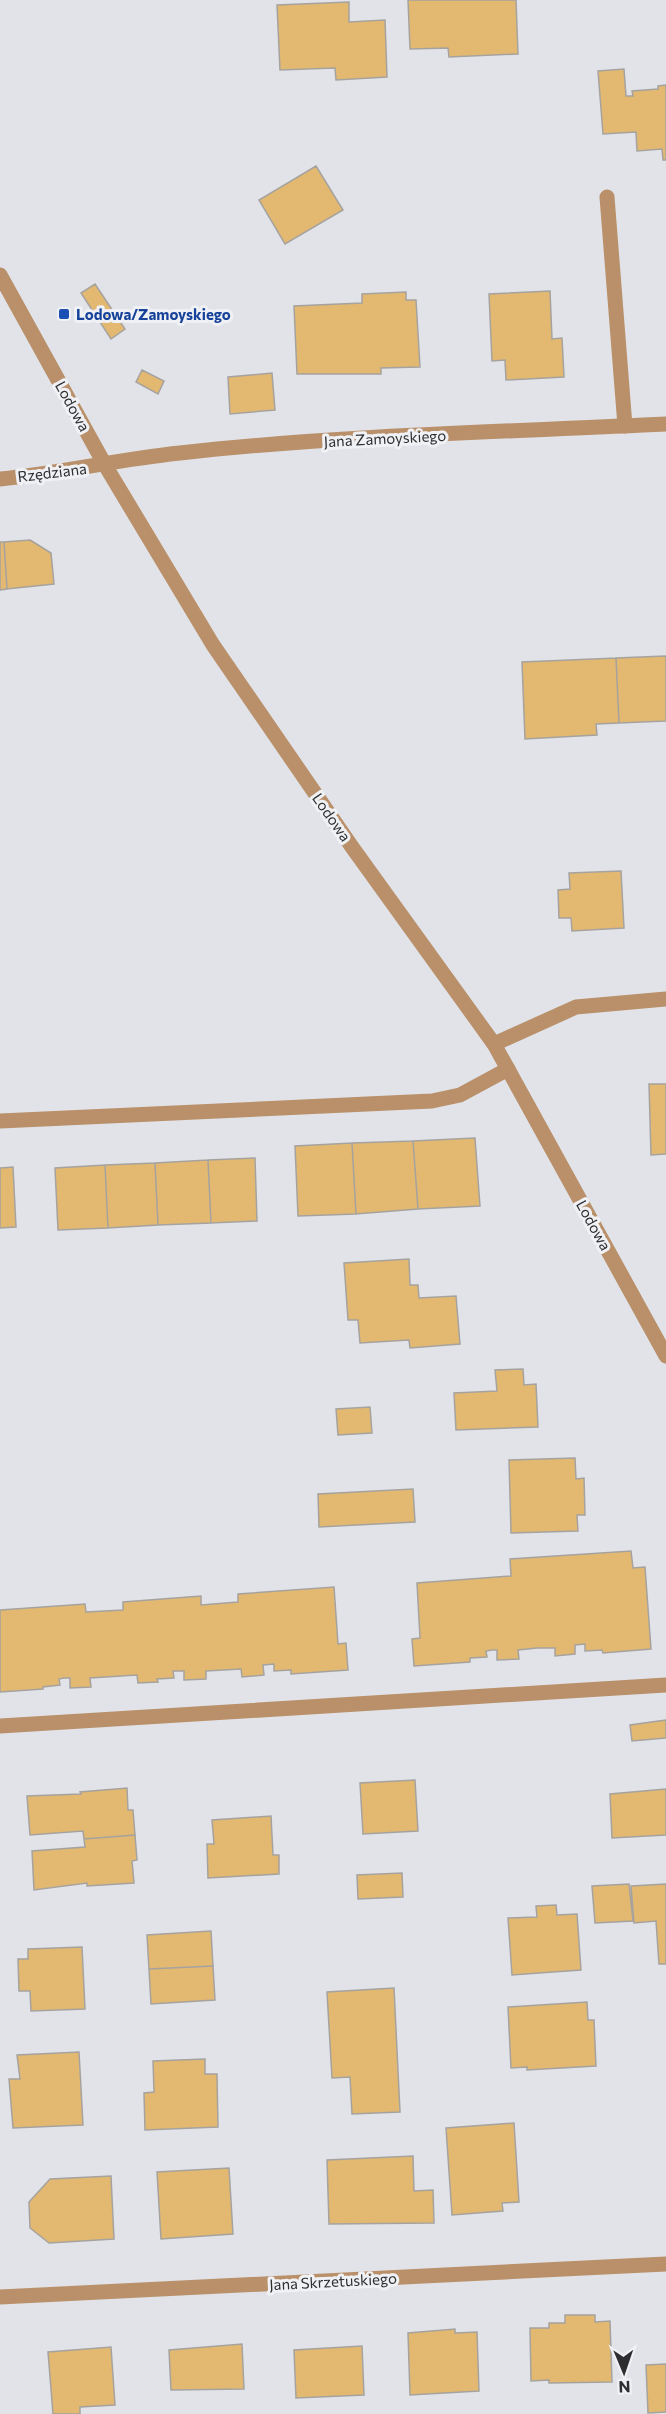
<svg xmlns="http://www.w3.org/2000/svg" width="666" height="2414" font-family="Commissioner,sans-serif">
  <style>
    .building { fill: #e3b871; stroke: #a6a39f; stroke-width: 1.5 }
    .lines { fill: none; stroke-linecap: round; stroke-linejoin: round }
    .service { stroke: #b99069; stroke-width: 15 }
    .minor { stroke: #b99069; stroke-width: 15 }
    .tertiary { stroke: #b99069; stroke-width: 15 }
    .transit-dot { fill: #1a4fb4; stroke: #eff1f5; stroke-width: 2 }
    .labels { text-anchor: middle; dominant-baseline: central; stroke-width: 6; stroke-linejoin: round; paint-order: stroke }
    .transit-label { font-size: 15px; font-weight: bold; fill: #164399; stroke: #eff1f5; text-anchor: start }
    .street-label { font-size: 15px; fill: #2e2e30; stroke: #eff1f5 }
  </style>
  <rect width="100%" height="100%" fill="#e1e3e8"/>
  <path class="building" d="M408 0H516L518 54 449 57 448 48 410 49Z
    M349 2V22L385 20 387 77 336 80 335 68 280 70 277 5Z
    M624 69 626 96H633L632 91 658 89V86L666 85V160H663L662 149 637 151 636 132 603 134 598 71Z
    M316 166 343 210 285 244 259 200Z
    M95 284 125 329 111 339 81 293Z
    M550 291 552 339 562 338 564 377 506 380 505 360 492 361 489 294Z
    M406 292V300H416L420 367 381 368V374H297L294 306 362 303V294Z
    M142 370 164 381 158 394 136 382Z
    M272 373 275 410 230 414 228 377Z
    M30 540 51 553 54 584 7 589 4 542Z
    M0 542H4L7 589 0 590Z
    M666 656V721L619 723 616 658Z
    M616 658 619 723 596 724 597 735 525 739 522 662Z
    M621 871 624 928 572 931 571 918H559L558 890 570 889 569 873Z
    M649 1084H666V1154L651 1155Z
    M475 1138 480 1206 418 1209 413 1141Z
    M413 1141 418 1209 356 1214 352 1143Z
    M352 1143 356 1214 298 1216 295 1146Z
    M255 1158 257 1221 211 1223 208 1160Z
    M208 1160 211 1223 158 1225 155 1163Z
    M155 1163 158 1225 108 1228 105 1165Z
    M105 1165 108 1228 58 1230 55 1168Z
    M13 1167 16 1227 0 1228V1168Z
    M409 1259 410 1285H418L419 1298 456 1296 460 1344 410 1348 409 1340 360 1343 358 1320H348L344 1263Z
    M523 1369 524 1385 536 1384 538 1427 456 1430 454 1393 497 1391 495 1370Z
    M370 1407 372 1433 338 1435 336 1409Z
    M575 1458 576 1479 584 1478 585 1515H577L578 1531 511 1533 509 1460Z
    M413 1489 415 1522 319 1527 318 1494Z
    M631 1551 633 1568 645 1567 651 1649 603 1653 602 1650 585 1651V1644L575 1645V1654L555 1656V1648H537L518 1650 519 1659 497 1660V1650H492L486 1651 487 1657 470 1658V1662L414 1666 412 1639 420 1638 417 1583 511 1576 510 1559Z
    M334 1587 338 1644 346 1643 348 1670 291 1674V1670L274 1671V1664L263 1665 264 1675 242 1677 241 1669 206 1671V1679L184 1680V1671H173L174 1678 157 1679 158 1682 138 1683 137 1675 90 1678 91 1687 70 1688V1678H64L59 1679 60 1685 43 1687V1689L0 1692V1610L85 1604 86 1612 123 1610V1602L201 1596V1605L238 1602V1594Z
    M666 1720V1738L632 1741 630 1725Z
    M415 1780 418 1831 363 1834 360 1783Z
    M127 1788 128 1810H133L135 1835 84 1839 83 1831 30 1835 27 1796 81 1794 80 1792Z
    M666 1789V1835L612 1838 610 1794Z
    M271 1816 273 1855H279V1874L208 1878 207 1844H214L212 1820Z
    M135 1835 137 1860 132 1861 134 1883 87 1886V1883L34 1890 32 1851 85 1847 84 1839Z
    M402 1873 403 1897 358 1899 357 1875Z
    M629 1884 633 1921 595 1923 592 1886Z
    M666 1884V1964H659L656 1921 634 1923 631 1886Z
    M556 1905 557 1915 577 1914 581 1970 512 1975 508 1918 537 1917 536 1906Z
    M211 1931 213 1966 149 1969 147 1935Z
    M82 1947 85 2009 31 2011 30 1991H19L18 1959H28V1949Z
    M213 1966 215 2000 151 2004 149 1969Z
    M394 1988 400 2112 352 2114 350 2077 332 2078 327 1992Z
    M587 2002 588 2020H594L596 2066 527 2070V2067L511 2068 508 2007Z
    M79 2052 83 2125 13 2128 9 2079H20L17 2055Z
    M205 2059V2074H217L218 2127 145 2130 144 2093 154 2092 153 2061Z
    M514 2123 519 2202 502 2203 503 2211 452 2215 446 2128Z
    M413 2156 414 2191 433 2190 434 2223 329 2224 327 2160Z
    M229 2168 233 2234 161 2239 157 2172Z
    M111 2176 114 2239 49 2243 30 2228 29 2202 50 2179Z
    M565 2315H595V2322L610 2321 612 2382 549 2383V2380L531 2381 530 2328H549V2323H565Z
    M455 2329V2333L477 2332 479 2391 410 2395 408 2333Z
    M242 2344 244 2389 171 2390 169 2350Z
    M362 2346 364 2395 296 2398 294 2350Z
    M111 2347 115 2405 80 2407V2414H53L48 2352Z
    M666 2364V2412L648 2413 646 2365Z"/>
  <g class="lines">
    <path class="service" d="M607 197 625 426
      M0 1121 432 1101 460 1095 508 1069
      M0 1726 666 1685"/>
    <path class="minor" d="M0 479C61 473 120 459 180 453 341 435 504 432 666 424
      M494 1044 576 1007 666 999
      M0 2297 666 2264"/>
    <path class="tertiary" d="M0 275 105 465 213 645 352 847 494 1044 666 1356"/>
  </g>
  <rect class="transit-dot" x="58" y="308" width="12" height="12" rx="3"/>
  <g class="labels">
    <g class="transit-label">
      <text x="76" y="314">Lodowa/Zamoyskiego</text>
    </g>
    <g class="street-label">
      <text transform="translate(73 406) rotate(61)">Lodowa</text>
      <text transform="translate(385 438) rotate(-3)">Jana Zamoyskiego</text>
      <text transform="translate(52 472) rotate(-7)">Rzędziana</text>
      <text transform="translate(332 817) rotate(55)">Lodowa</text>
      <text transform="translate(594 1225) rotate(61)">Lodowa</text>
      <text transform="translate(333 2281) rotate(-3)">Jana Skrzetuskiego</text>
    </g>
  </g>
  <g transform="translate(624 2372) rotate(178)" stroke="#eff1f5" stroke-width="4.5" paint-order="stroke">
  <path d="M0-4.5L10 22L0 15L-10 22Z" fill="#2e2e30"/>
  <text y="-9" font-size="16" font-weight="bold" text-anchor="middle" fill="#2e2e30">N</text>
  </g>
</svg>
